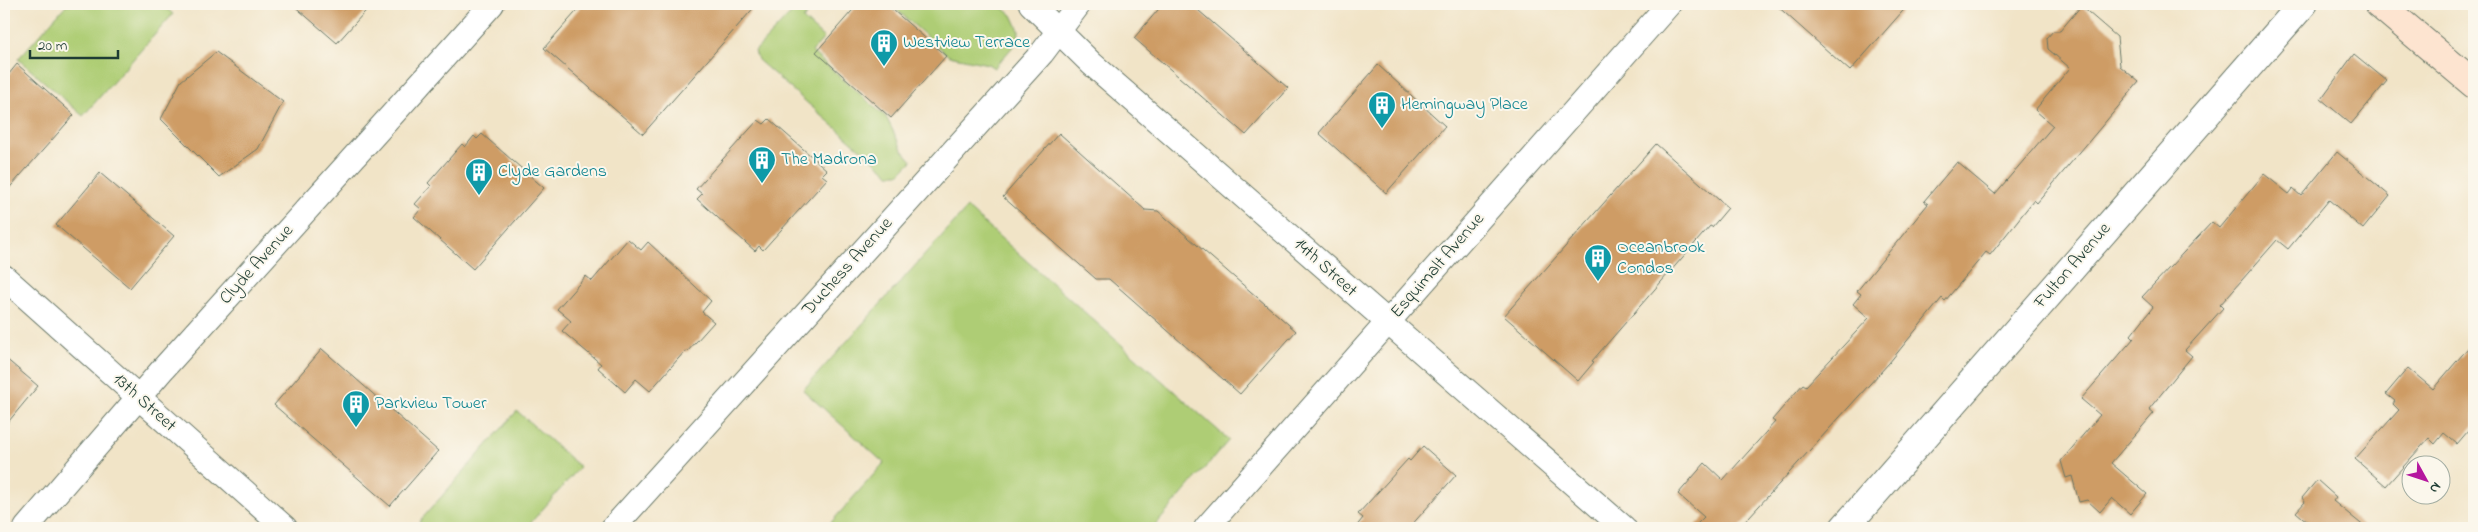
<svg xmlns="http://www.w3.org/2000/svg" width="2478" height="532" font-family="'Indie Flower',sans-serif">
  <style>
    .green { fill: #aecd75; stroke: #668554 }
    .building { fill: #ce9c65 }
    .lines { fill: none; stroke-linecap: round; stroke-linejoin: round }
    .minor-casing { stroke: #687767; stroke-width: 26 }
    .tertiary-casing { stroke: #687767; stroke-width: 30 }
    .secondary-casing { stroke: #687767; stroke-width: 30 }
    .minor { stroke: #fff; stroke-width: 24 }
    .tertiary { stroke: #fff; stroke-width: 28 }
    .secondary { stroke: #fde4d0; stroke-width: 28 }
    .labels { text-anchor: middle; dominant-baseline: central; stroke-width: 4; stroke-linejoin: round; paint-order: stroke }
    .culture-label { font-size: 18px; fill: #0d838f; stroke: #fbf7ec; text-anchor: start }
    .street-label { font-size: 18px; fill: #1f3d34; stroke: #fbf7ec }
  </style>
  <rect width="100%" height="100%" fill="#fbf7ec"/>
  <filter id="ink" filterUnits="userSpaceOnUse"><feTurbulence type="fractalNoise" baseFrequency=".02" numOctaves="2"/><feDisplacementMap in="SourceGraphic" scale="10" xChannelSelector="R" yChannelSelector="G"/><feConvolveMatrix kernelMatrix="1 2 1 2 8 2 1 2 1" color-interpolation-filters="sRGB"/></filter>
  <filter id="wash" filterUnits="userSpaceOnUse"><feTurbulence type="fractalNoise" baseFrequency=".0096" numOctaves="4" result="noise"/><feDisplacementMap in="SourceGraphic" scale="20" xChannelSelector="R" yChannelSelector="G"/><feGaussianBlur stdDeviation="1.12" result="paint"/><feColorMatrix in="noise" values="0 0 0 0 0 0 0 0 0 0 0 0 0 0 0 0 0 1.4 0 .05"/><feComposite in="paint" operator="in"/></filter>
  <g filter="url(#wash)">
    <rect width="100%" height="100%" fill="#f1e4c7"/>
    <path class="green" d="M67 4H161L173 14 83 116 18 59Z
      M800 4H816L803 19 824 38 812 52 886 117 902 149 912 161 899 174H889L758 60 755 51Z
      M890 4H988L1003 8 1012 15 1019 30 1018 41 994 68 988 64 949 56Z
      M967 208 1229 440 1153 528H826L884 463 803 390Z
      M517 411 580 467 526 528H426L419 522Z"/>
    <g id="blocks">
      <path class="building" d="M292 4H372L337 43Z
        M583 4H757L643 134 544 48Z
        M858 4H886L946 56 891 118 816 52Z
        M1163 4H1191L1288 88 1246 135 1134 38Z
        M1775 4H1909L1850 71Z
        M2081 6 2117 37 2120 66 2139 82 2037 203 2034 200 1990 255 1986 252 1945 301 1942 298 1889 363 1739 528H1693L1704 517 1678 494 1705 463 1723 480 1775 422 1772 420 1803 384 1806 386 1869 318 1853 304 1861 294 1857 291 1928 204 1924 201 1957 162 1995 194 2053 126 2035 110 2070 68 2048 49 2047 38 2053 31H2060Z
        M216 52 283 102 258 149 219 177 161 119 181 81Z
        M2354 54 2387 81 2351 124 2321 99Z
        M17 64 74 115 4 194V80Z
        M1378 65 1445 126 1386 193 1319 133Z
        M769 119 827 170 822 175 827 179 763 250 759 246 755 251 697 199 702 194 696 189 758 120 764 124Z
        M1059 133 1145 210 1158 211 1296 331 1240 394 1109 279H1096L1003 197Z
        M482 134 544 188 473 269 414 217 421 209 415 204 431 186 428 183 462 144 465 147 474 136 477 139Z
        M1656 144 1728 208 1712 227 1710 226 1592 361 1594 362 1578 381 1504 316Z
        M2337 152 2390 196 2363 229 2329 200 2288 249 2277 240 2220 305 2223 308 2185 350 2192 356 2149 409 2154 413 2111 463 2147 494 2130 514 2112 498 2100 512 2087 500 2079 502 2072 476 2066 478 2061 461 2100 415 2081 399 2134 338 2131 335 2153 307 2142 297 2212 222 2219 228 2264 174 2289 194 2293 189 2301 196Z
        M100 173 174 236 130 288 56 225Z
        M628 239 641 250 648 242 711 301 702 312 714 322 687 352 685 351 650 391 636 379 625 392 598 368 601 364 562 331 571 321 557 309 586 276 592 281Z
        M2474 341V424L2457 444 2444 433 2435 444 2429 438 2386 486 2355 459 2399 410 2393 404 2395 401 2386 394 2408 368 2433 389Z
        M322 349 438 451 390 506 274 405Z
        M4 357 38 386 4 427Z
        M1423 446 1456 475 1409 528H1355L1363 518 1358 514 1408 459 1410 461Z
        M2317 480 2336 497 2333 501 2366 528H2315L2296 512 2305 502 2302 498Z"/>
    </g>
  </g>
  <g filter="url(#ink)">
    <use href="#blocks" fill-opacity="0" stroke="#687767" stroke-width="1"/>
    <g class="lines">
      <g class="minor-casing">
        <path id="minor" d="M1031 4 1092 64 1624 528
          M4 277 285 528
          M26 528 162 370 492 4
          M613 528 1042 53 1079 4
          M1206 528 1669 4"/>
      </g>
      <g class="tertiary-casing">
        <path id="tertiary" d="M1844 528 2303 4"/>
      </g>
      <g class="secondary-casing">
        <path id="secondary" d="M2379 4 2474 84"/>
      </g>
      <use href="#minor" class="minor"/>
      <use href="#tertiary" class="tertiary"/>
      <use href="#secondary" class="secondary"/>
    </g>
  </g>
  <defs>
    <g id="building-pin" transform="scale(1.4375)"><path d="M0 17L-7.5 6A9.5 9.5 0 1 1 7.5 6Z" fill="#0f9aa8" stroke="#fbf7ec"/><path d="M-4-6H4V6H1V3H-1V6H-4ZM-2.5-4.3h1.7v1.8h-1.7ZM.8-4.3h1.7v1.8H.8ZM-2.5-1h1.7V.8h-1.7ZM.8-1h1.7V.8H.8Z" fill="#fff"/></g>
  </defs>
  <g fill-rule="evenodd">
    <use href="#building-pin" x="884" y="43"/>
    <use href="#building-pin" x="1382" y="105"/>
    <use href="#building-pin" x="762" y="160"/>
    <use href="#building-pin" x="479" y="172"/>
    <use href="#building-pin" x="1598" y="258"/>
    <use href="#building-pin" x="356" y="404"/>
  </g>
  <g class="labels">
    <g class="culture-label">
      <text x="903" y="43">Westview Terrace</text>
      <text x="1401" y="105">Hemingway Place</text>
      <text x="781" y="160">The Madrona</text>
      <text x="498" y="172">Clyde Gardens</text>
      <text x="1617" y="248">Oceanbrook<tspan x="1617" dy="21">Condos</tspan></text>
      <text x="375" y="404">Parkview Tower</text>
    </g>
    <g class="street-label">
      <text transform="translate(257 265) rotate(-48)">Clyde Avenue</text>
      <text transform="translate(1438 266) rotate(-49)">Esquimalt Avenue</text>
      <text transform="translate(2073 266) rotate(-49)">Fulton Avenue</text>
      <text transform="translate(848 267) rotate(-48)">Duchess Avenue</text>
      <text transform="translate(1325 268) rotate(42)">14th Street</text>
      <text transform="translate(144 403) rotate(42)">13th Street</text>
    </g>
  </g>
  <rect width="2478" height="532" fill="none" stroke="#fbf7ec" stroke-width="20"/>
  <g transform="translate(2426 480) rotate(130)"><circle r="24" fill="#fbf7ec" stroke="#a3ada2"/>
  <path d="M0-4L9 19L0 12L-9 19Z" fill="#b5179e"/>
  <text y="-8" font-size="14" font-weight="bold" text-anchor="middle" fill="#1f3d34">N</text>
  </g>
  <path d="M30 50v8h88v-8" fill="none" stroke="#1f3d34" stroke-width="2.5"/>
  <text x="38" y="50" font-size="15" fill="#1f3d34" stroke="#fbf7ec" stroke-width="4" paint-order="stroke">20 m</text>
</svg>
